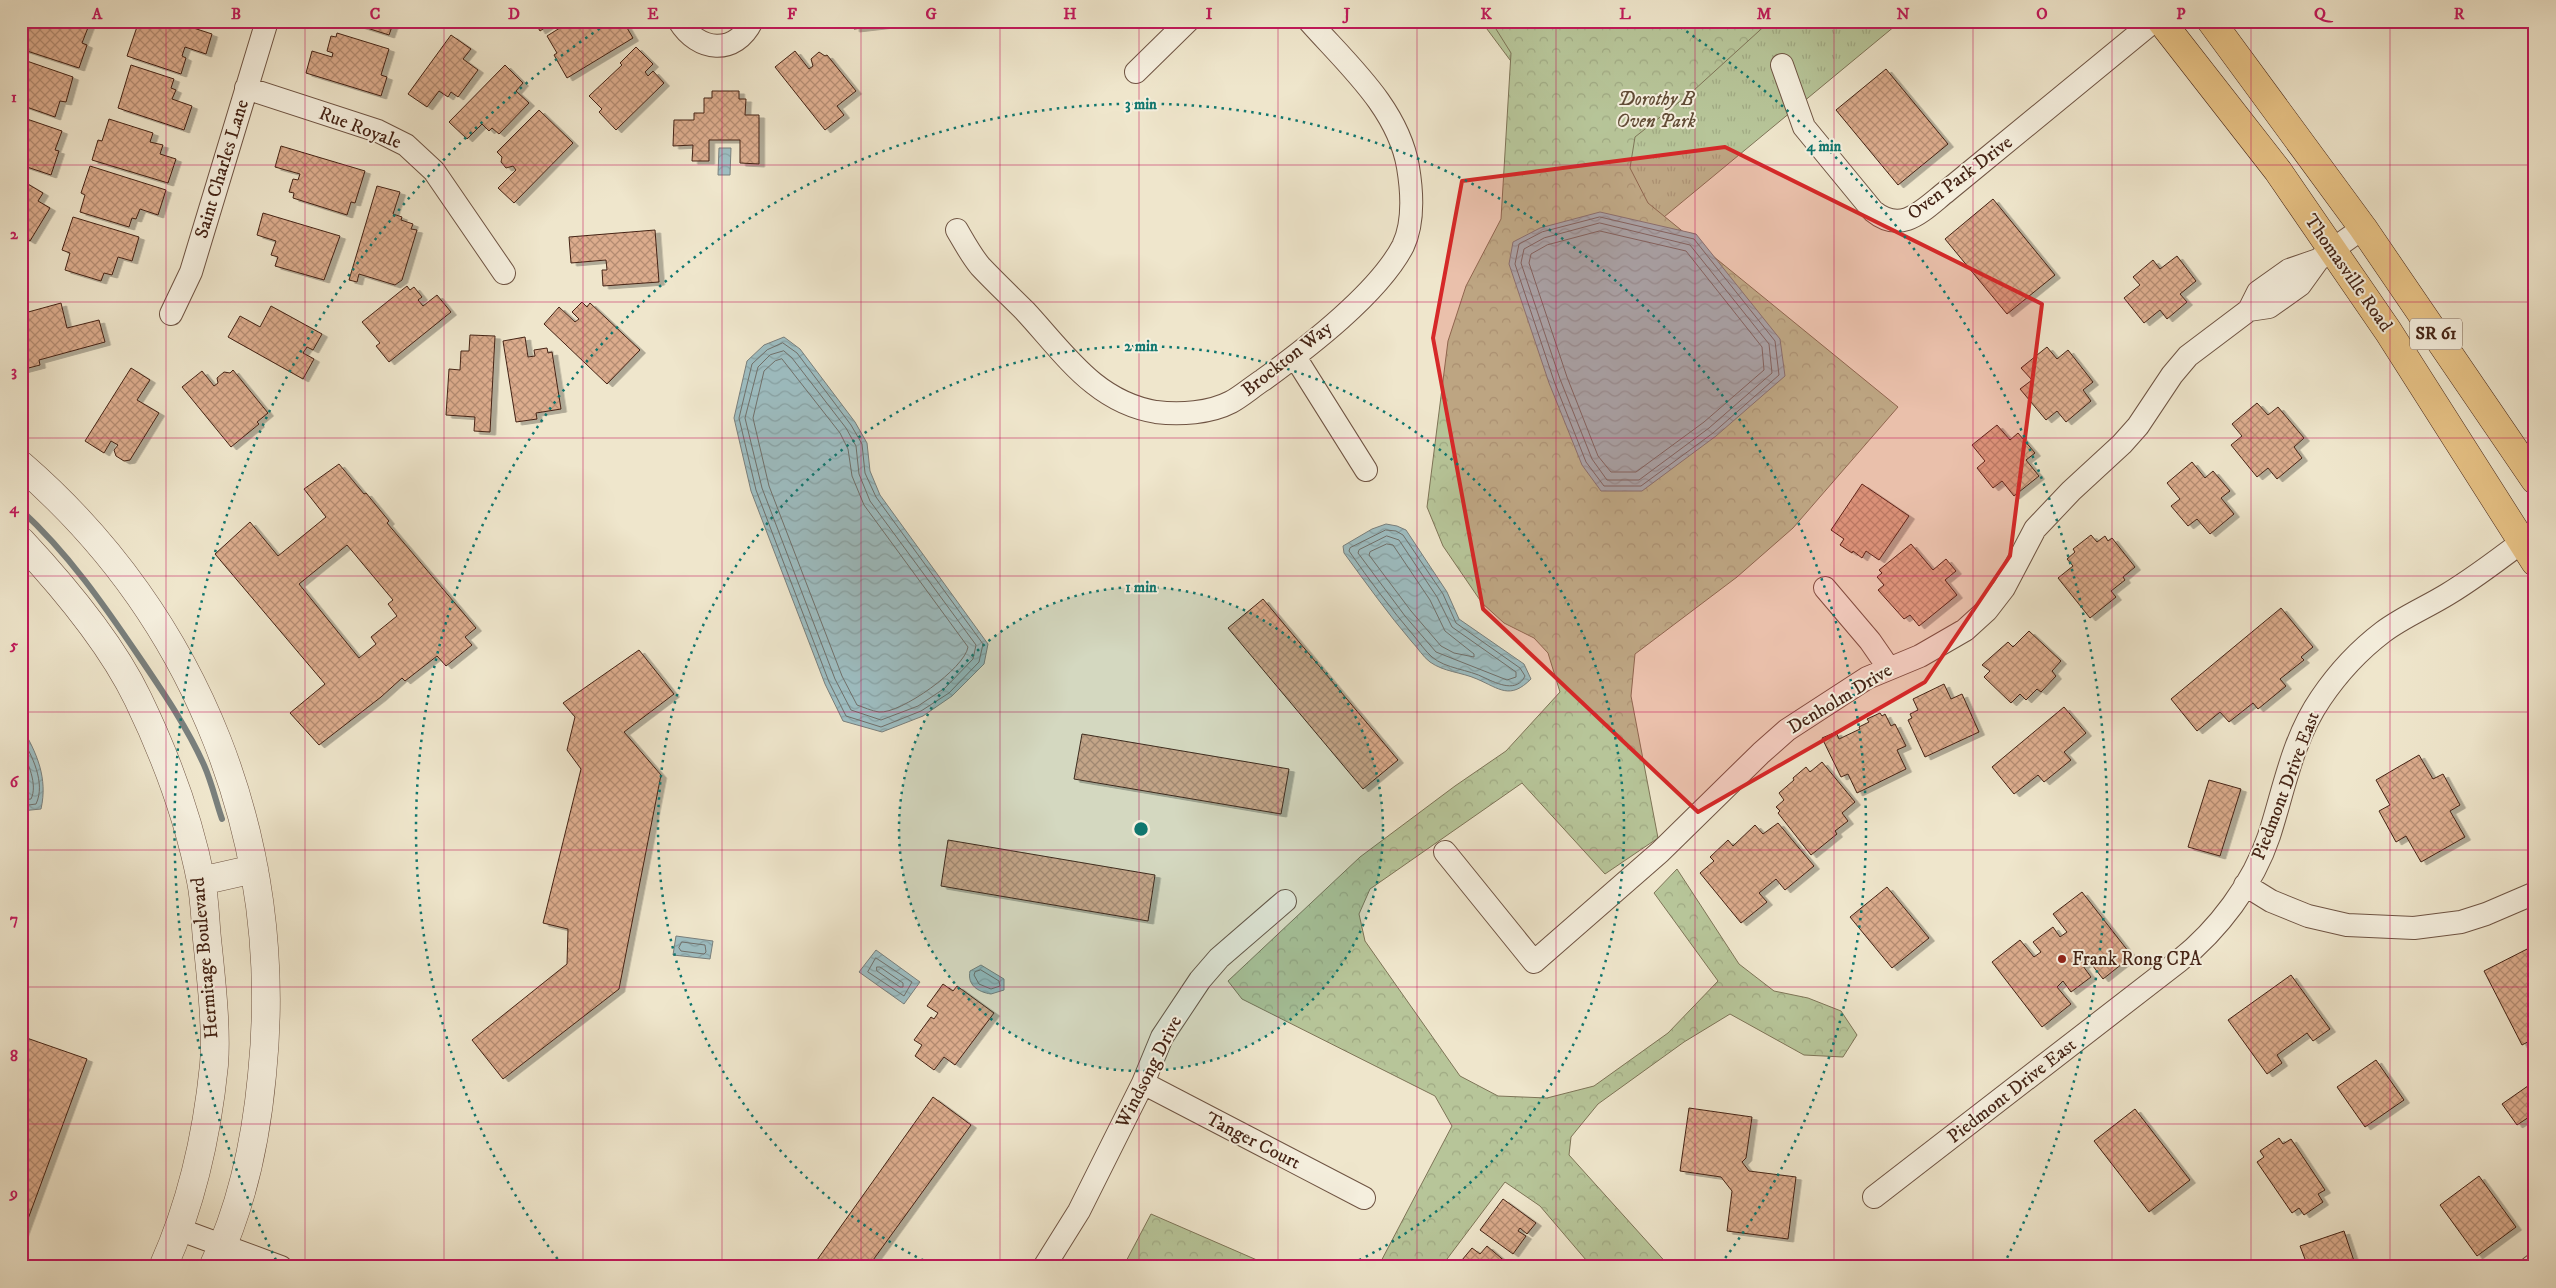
<svg xmlns="http://www.w3.org/2000/svg" width="2556" height="1288" font-family="'IM FELL DW Pica',serif">
  <style>
    .grass { fill: url(#grass-tufts); stroke: #7e7457 }
    .forest { fill: url(#forest-crowns); stroke: #7e7457 }
    .water { fill: url(#water-waves); stroke: #797f7c }
    .lines { fill: none; stroke-linecap: round; stroke-linejoin: round }
    .shore { stroke: #70706b; stroke-width: 1 }
    .stream { stroke: #797f7c; stroke-width: 6 }
    .building { fill: url(#building-cross-hatch); stroke: #442315; fill-rule: evenodd; filter: url(#shadow) }
    .minor-casing { stroke: #6f5443; stroke-width: 24 }
    .tertiary-casing { stroke: #6f5443; stroke-width: 29 }
    .primary-casing { stroke: #442315; stroke-width: 29 }
    .minor { stroke: #f5efde; stroke-width: 22 }
    .tertiary { stroke: #f5efde; stroke-width: 28 }
    .primary { stroke: #e8c386; stroke-width: 28 }
    .marked { fill: #d62828; fill-opacity: 0.2; stroke: #d62828; stroke-width: 4; stroke-linejoin: round }
    .grid { fill: none; stroke: #c2185b; stroke-width: 1; stroke-opacity: 0.55 }
    .ring { fill: none; stroke: #0f766e; stroke-width: 2.5; stroke-dasharray: 2.5 5 }
    .poi-dot { fill: #8f2418; stroke: #f5efde; stroke-width: 2 }
    .labels { text-anchor: middle; dominant-baseline: central; stroke-width: 4; stroke-linejoin: round; paint-order: stroke }
    .shield { fill: #f5efde; stroke: #796051; stroke-width: 1 }
    .shield-label { font-size: 18px; font-weight: bold; fill: #442315 }
    .park-label { font-size: 19px; font-style: italic; fill: #614c36; stroke: #f5efde }
    .street-label { font-size: 19px; fill: #442315; stroke: #f5efde }
    .poi-label { font-size: 19px; fill: #442315; stroke: #f5efde; text-anchor: start }
    .centre { fill: #0f766e; stroke: #f5efde; stroke-width: 2.5 }
    .ring-label { font-size: 15px; text-anchor: middle; font-weight: bold; fill: #0f766e; stroke: #f5efde; stroke-width: 4; stroke-linejoin: round; paint-order: stroke }
    .neatline { fill: none; stroke: #c2185b; stroke-width: 2 }
    .grid-label { font-size: 16px; text-anchor: middle; font-weight: bold; fill: #c2185b }
  </style>
  <defs>
    <pattern id="grass-tufts" width="24" height="20" patternUnits="userSpaceOnUse" patternTransform="scale(1.25)"><rect width="24" height="20" fill="#b7c599"/><path d="M3 7l-1-3M5 7V3M7 7l1-3M15 17l-1-3M17 17v-4M19 17l1-3" fill="none" stroke="#9fa983"/></pattern>
    <pattern id="forest-crowns" width="20" height="18" patternUnits="userSpaceOnUse" patternTransform="scale(1.25)"><rect width="20" height="18" fill="#b7c599"/><path d="M2 6a3 3 0 1 1 6 0M12 15a3 3 0 1 1 6 0" fill="none" stroke="#9fa983"/></pattern>
    <pattern id="water-waves" width="16" height="10" patternUnits="userSpaceOnUse" patternTransform="scale(1.25)"><rect width="16" height="10" fill="#9dbdc1"/><path d="M0 5q4-4 8 0t8 0" fill="none" stroke="#88a2a5"/></pattern>
    <pattern id="building-cross-hatch" width="8" height="8" patternUnits="userSpaceOnUse" patternTransform="scale(1.25)"><rect width="8" height="8" fill="#dcac8d"/><path d="M0 0l8 8M0 8l8-8" fill="none" stroke="#b48c72"/></pattern>
    <filter id="shadow"><feDropShadow dx="5.5" dy="3" stdDeviation="0" flood-color="#0004"/></filter>
  </defs>
  <rect width="100%" height="100%" fill="#efe6cc"/>
  <filter id="stains"><feTurbulence type="fractalNoise" baseFrequency=".004" numOctaves="4"/><feColorMatrix values="0 0 0 0 .2 0 0 0 0 .09 0 0 0 0 .02 0 0 0 .5 -.17"/></filter>
  <radialGradient id="worn" r=".72"><stop offset=".6" stop-color="#630" stop-opacity="0"/><stop offset="1" stop-color="#630" stop-opacity=".3"/></radialGradient>
  <path class="grass" d="M1481 21H1901L1641 236Z"/>
  <path class="forest" d="M1491 21H1770L1693 91 1635 137 1630 168 1648 203 1898 407 1793 528 1737 577 1635 654 1631 696 1658 838 1605 874 1522 783 1370 889 1359 914 1365 941 1460 1076 1498 1096 1547 1098 1594 1086 1668 1033 1718 981 1654 893 1677 869 1739 964 1774 991 1808 998 1841 1011 1857 1035 1843 1057 1804 1055 1730 1014 1684 1042 1598 1104 1571 1137 1569 1155 1670 1267H1592L1540 1206 1505 1182 1441 1267H1378L1452 1126 1435 1096 1242 999 1228 981 1360 857 1455 786 1506 751 1560 692 1548 653 1534 638 1504 623 1482 603 1443 546 1427 507 1448 341 1466 286 1501 219 1511 53Z
    M1151 1214 1273 1267H1123Z"/>
  <path class="water" d="M719 148H731L730 175H718Z
    M1600 212 1696 234 1780 339 1785 376 1716 436 1642 491H1601L1582 465 1549 383 1509 264 1513 242 1540 228Z
    M784 337 800 349 855 422 867 443 870 471 880 495 988 644 984 664 952 696 923 716 882 732 843 721 825 684 751 491 734 418 747 361 764 345Z
    M1386 524 1397 526 1406 530 1447 592 1459 619 1524 664 1531 679C1510 700 1500 689 1477 679 1461 672 1444 672 1430 662 1423 657 1418 648 1412 642 1388 614 1366 583 1344 553L1343 546 1372 529Z
    M21 726C37 753 48 778 41 809L21 811Z
    M676 936 713 941 710 959 673 955Z
    M876 950 920 982 904 1004 859 972Z
    M981 965 1004 979V990L991 994C978 992 967 985 970 971Z"/>
  <g class="lines">
    <path class="shore" d="M1600 217 1694 239 1775 341 1779 375 1713 433 1641 486H1604L1586 462 1554 381 1515 264 1519 244 1542 232Z
      M1600 223 1690 245 1769 344 1772 373 1709 428 1639 480H1607L1592 459 1560 379 1521 263 1524 249 1544 238Z
      M1600 231 1686 251 1762 347 1764 370 1704 422 1636 472H1611L1598 456 1567 377 1529 263 1531 254 1547 245Z
      M783 343 797 353 851 425 862 444 865 473 876 497 983 644 979 662 949 693 921 711 881 727 846 716 829 682 756 490 739 418 752 364 767 350Z
      M784 351 792 358 846 428 856 446 859 474 870 501 976 645 973 659 945 688 918 706 881 720 851 710 835 679 762 488 745 418 758 367 770 355Z
      M782 359 840 433 848 449 852 476 864 505 968 647C965 668 901 714 879 712 872 711 863 707 857 705L842 676 769 486 753 418 764 371 775 361Z
      M1386 530 1396 531 1403 535 1443 594 1456 623 1520 668 1525 676C1517 693 1498 684 1485 678 1468 669 1446 669 1432 657 1425 651 1420 643 1414 636 1391 609 1369 580 1349 551L1350 548Z
      M1387 536 1399 540 1437 597 1452 627 1516 672V677L1507 680 1436 652 1405 616 1358 553 1359 550Z
      M1387 544 1393 545 1430 600 1445 631 1474 654V657L1454 653 1441 646 1411 611 1369 555 1370 552Z
      M21 737C32 755 46 783 36 804L21 806
      M21 749C28 762 38 785 31 799L21 800
      M682 942 705 945 706 952 704 954 681 951 679 948Z
      M876 958 912 982 904 996 868 972Z
      M877 967H880L903 983V987H900L877 971Z
      M981 970 999 981 1000 986 991 989 979 984 974 975 975 972Z"/>
    <path class="stream" d="M21 510C68 553 104 605 140 658 163 692 187 727 204 765 212 783 216 802 222 819"/>
  </g>
  <path class="building" d="M38 21H79L89 25 82 43 87 45 79 68 21 49V23L35 27Z
    M139 21H172L212 34 206 54 185 47 182 56 186 58 181 74 127 56Z
    M345 21H394L389 35Z
    M534 21H555L540 31Z
    M571 21H598L602 27 611 21H623L633 38 567 78 554 55 557 53 547 36Z
    M853 21H906V23L854 29Z
    M337 33 389 49 381 75 387 77 381 96 306 73 312 51 332 57 333 53 327 51 331 36 336 37Z
    M451 35 471 49 463 59 478 70 458 97 451 92 448 97 439 91 427 107 408 94Z
    M636 47 653 64 645 72 648 76 653 71 664 83 616 130 599 112 602 109 589 96 622 65 620 63Z
    M795 51 809 69 813 66 811 59 819 52 825 56 827 55 856 91 837 106 844 115 825 130 775 67Z
    M21 59 73 77 66 102 60 101 55 117 21 105Z
    M131 65 174 79 171 88 176 90 172 99 192 106 184 130 118 108Z
    M505 65 523 83 516 91 529 103 499 134 492 128 489 131 482 124 467 139 449 122Z
    M1886 69 1948 144 1898 185 1836 110Z
    M712 91H739V99H746L745 115H759V164L740 163V140H709V161H692L693 145 673 146 674 120H694V113H704V98H712Z
    M539 110 573 143 514 203 498 188 516 170 513 166 506 168 501 162 502 157 497 152Z
    M21 117 62 131 55 150 59 151 51 175 21 165Z
    M109 119 153 133 150 142 163 145 160 154 176 159 168 183 92 160 98 140 102 141Z
    M281 146 365 171 355 203 351 202 347 215 293 198 294 193 289 192 293 179 298 180 300 174 275 167Z
    M90 166 166 190 158 215 140 209 136 219 132 218 129 227 80 212 85 195 81 193Z
    M21 180 43 193 38 201 50 208 30 241 21 236Z
    M377 186 400 192 393 214 402 217 401 220 413 224 411 229 417 230 402 280 395 285 359 274 357 282 349 280Z
    M1993 199 2055 275 2007 314 1945 239Z
    M263 213 340 236 324 280 275 266 278 257 271 255 276 241 257 235Z
    M73 217 139 237 132 261 118 257 112 275 104 273 101 281 65 270 70 253 62 250Z
    M655 230 659 282 603 286 602 270H607L606 260 571 263 569 237Z
    M2177 256 2196 281 2180 294 2187 302 2167 319 2160 310 2144 323 2124 298 2140 285 2133 277 2153 260 2160 269Z
    M407 286 410 290 414 287 422 297 418 300 423 306 437 295 451 312 389 362 376 346 380 343 362 322Z
    M582 302 587 307 590 303 640 350 607 384 544 324 559 307 575 322 579 319 572 312Z
    M61 303 67 328 99 320 105 342 39 360 40 365 21 370V314Z
    M271 306 322 334 313 350 307 347 303 353 314 359 303 379 228 337 240 316 260 327Z
    M470 335 495 336 490 432 474 431 475 417 446 415 449 369 460 370 461 351H469Z
    M525 337 528 357 535 356 534 350 547 348 548 353 552 352 561 409 536 413 537 419 516 422 503 341Z
    M2047 347 2057 359 2068 350 2093 382 2083 390 2091 401 2066 422 2057 411 2046 420 2020 389 2032 380 2021 368Z
    M131 368 150 380 137 400 159 413 130 460 124 461 116 456 114 450 118 445 111 441 104 453 85 441Z
    M233 370 268 413 257 422 259 424 231 447 182 387 202 371 214 386 218 383 217 378 224 372 230 373Z
    M2257 403 2268 415 2278 407 2304 438 2294 447 2302 458 2277 479 2268 468 2257 477 2231 445 2242 436 2232 424Z
    M1997 425 2010 440 2018 433 2035 453 2026 460 2039 476 2014 496 2002 481 1993 488 1977 468 1985 461 1972 445Z
    M2192 462 2205 478 2213 471 2230 491 2221 498 2234 514 2210 534 2197 519 2188 526 2171 506 2180 499 2167 483Z
    M339 464 364 494 366 493 389 521 387 523 476 628 465 637 472 645 446 666 437 656 405 681 402 678 381 697 319 745 290 713 325 684 215 554 250 522 278 556 326 517 304 489ZM347 545 393 600 388 604 397 616 371 637 376 644 359 658 299 584Z
    M1862 484 1909 516 1879 560 1866 551 1862 558 1853 551 1852 553 1840 545 1844 539 1831 530Z
    M2091 535 2097 542 2105 536 2108 541 2112 538 2135 567 2123 577 2125 580 2111 591 2116 597 2090 618 2058 578 2073 566 2067 559 2075 552 2073 549Z
    M1911 544 1933 570 1946 559 1956 571 1945 580 1957 595 1919 626 1910 615 1904 619 1878 590 1884 585 1877 577 1882 573 1879 570Z
    M1263 599 1398 760 1363 789 1228 628Z
    M2281 608 2313 647 2301 657 2304 660 2280 679 2286 686 2258 709 2253 703 2229 722 2220 712 2197 731 2171 699Z
    M2029 631 2061 661 2052 671 2056 676 2041 692 2037 689 2026 700 2020 694 2011 703 1984 677 1990 671 1982 665 2008 642 2013 647Z
    M639 650 674 694 624 732 661 775 619 989 503 1079 472 1040 567 964 568 929 543 923 581 769 567 750 575 717 563 703Z
    M1944 684 1951 699 1962 694 1979 732 1925 757 1908 720 1912 718 1910 714 1918 710 1913 699Z
    M2064 707 2086 733 2064 752 2071 760 2044 782 2038 775 2014 794 1992 767Z
    M1880 713 1882 716 1885 714 1891 726 1895 724 1906 746 1897 750 1906 769 1857 793 1848 774 1841 777 1822 738 1836 732 1839 739 1860 729 1859 727 1869 722 1867 719Z
    M1082 734 1289 769 1281 814 1074 779Z
    M2419 755 2433 779 2443 774 2460 805 2450 811 2465 837 2421 862 2406 836 2396 842 2379 811 2390 805 2376 780Z
    M1822 762 1855 802 1842 813 1848 821 1835 831 1837 834 1811 855 1778 813 1780 811 1776 807 1784 800 1779 793 1794 780 1793 778 1806 767 1810 772Z
    M2209 780 2241 789 2220 856 2188 847Z
    M1778 823 1814 866 1785 890 1776 879 1759 893 1767 902 1741 923 1700 873 1714 861 1710 857 1728 840 1733 846 1755 825 1763 834Z
    M948 840 1155 875 1148 921 941 886Z
    M1887 887 1929 938 1892 968 1850 917Z
    M2082 892 2132 956 2103 979 2089 961 2083 966 2091 977 2071 992 2063 981 2057 987 2071 1004 2042 1027 1992 962 2020 940 2034 957 2041 952 2033 942 2053 927 2060 937 2067 932 2053 914Z
    M2535 945V1038L2522 1045 2484 971Z
    M2291 975 2330 1029 2313 1041 2307 1033 2277 1055 2282 1063 2267 1074 2228 1020Z
    M943 984 953 991 957 986 994 1013 955 1065 944 1057 934 1070 915 1056 922 1045 914 1040 931 1017 934 1019 938 1013 927 1006Z
    M21 1036 87 1059 21 1238Z
    M2376 1060 2404 1100 2365 1127 2337 1087Z
    M2535 1081V1113L2517 1125 2502 1104Z
    M933 1097 971 1125 868 1267H812Z
    M1689 1108 1752 1117 1746 1158 1742 1162 1749 1171 1796 1177 1788 1239 1727 1231 1732 1191 1721 1177 1680 1171Z
    M2135 1109 2190 1180 2149 1212 2094 1141Z
    M2279 1138 2283 1144 2291 1139 2325 1190 2318 1194 2323 1202 2304 1215 2299 1208 2292 1213 2257 1162 2264 1157 2260 1151Z
    M2479 1176 2516 1227 2477 1256 2440 1205Z
    M1503 1199 1536 1223 1527 1234 1520 1228 1518 1231 1526 1236 1513 1254 1480 1230Z
    M2344 1231 2356 1267H2308L2300 1246Z
    M1487 1246 1508 1264 1505 1267H1470L1462 1260 1472 1248 1480 1254Z"/>
  <g class="lines">
    <g class="minor-casing">
      <path id="minor" d="M679 21C698 52 735 56 752 21
        M1782 65 1804 127 1873 211C1902 235 1923 210 1947 191L2154 21
        M1136 72 1188 21
        M246 88 378 131 406 145 434 171 504 273
        M957 230C964 242 971 255 980 266 994 281 1010 296 1025 311 1064 353 1095 402 1156 412 1180 415 1210 413 1231 402 1242 396 1252 387 1263 380 1307 348 1378 294 1403 246 1414 223 1412 191 1408 167 1398 108 1347 64 1309 21
        M2249 310 2269 307 2300 285 2318 260 2363 228
        M171 314 191 272 267 21
        M1295 357 1366 470
        M1825 588 1870 641 1888 667
        M1445 852 1534 962 1660 852 1761 753 1787 730 1867 678 1920 656 1965 630 1987 610 2004 588 2035 529 2071 491 2122 444 2138 426 2172 375 2188 356 2249 310 2258 292 2289 270 2318 260
        M2245 885 2271 901 2308 916 2347 925 2414 928 2461 922 2486 914 2535 893
        M1143 1083 1364 1198
        M1874 1197 2179 961C2218 930 2253 884 2269 836 2284 790 2292 740 2321 698 2338 673 2358 651 2383 632 2403 617 2427 607 2448 594 2478 576 2507 553 2535 532
        M178 1229 281 1267
        M1044 1267 1079 1211 1143 1083 1162 1037 1200 980 1219 958 1285 901
        M2531 1267 2535 1264"/>
    </g>
    <g class="tertiary-casing">
      <path id="tertiary" d="M21 465C198 618 286 842 262 1075 256 1140 242 1207 213 1267
        M21 541C63 586 111 643 138 699 165 755 189 819 201 881 205 900 205 920 207 939 211 977 217 1029 214 1065 207 1135 192 1203 163 1267
        M201 881 254 869"/>
    </g>
    <g class="primary-casing">
      <path id="primary" d="M2161 21 2278 171 2388 331 2535 562
        M2211 21 2363 228 2535 480"/>
    </g>
    <use href="#minor" class="minor"/>
    <use href="#tertiary" class="tertiary"/>
    <use href="#primary" class="primary"/>
  </g>
  <path class="marked" d="M1725 147 2042 304 2010 556 1925 682 1698 812 1483 609 1433 338 1462 181Z"/>
  <path class="grid" d="M166 21V1267M305 21V1267M444 21V1267M583 21V1267M722 21V1267M861 21V1267M1000 21V1267M1139 21V1267M1278 21V1267M1417 21V1267M1556 21V1267M1695 21V1267M1834 21V1267M1973 21V1267M2112 21V1267M2251 21V1267M2390 21V1267M21 165H2535M21 302H2535M21 438H2535M21 576H2535M21 712H2535M21 850H2535M21 987H2535M21 1124H2535"/>
  <circle cx="1141" cy="829" r="242" fill="#0f766e" fill-opacity=".12"/>
  <g class="ring">
    <circle cx="1141" cy="829" r="242"/>
    <path d="M937 1267A483 483 0 1 1 1345 1267"/>
    <path d="M562 1265A725 725 0 1 1 1720 1265"/>
    <path d="M276 1260A966 966 0 0 1 608 23M1674 23A966 966 0 0 1 2006 1260"/>
  </g>
  <circle class="poi-dot" cx="2062" cy="959" r="5"/>
  <g class="labels">
    <rect class="shield" x="2410" y="318.5" width="52" height="31" rx="4"/>
    <g class="shield-label">
      <text x="2436" y="334">SR 61</text>
    </g>
    <g class="park-label">
      <text x="1656" y="99">Dorothy B<tspan x="1656" dy="22">Oven Park</tspan></text>
    </g>
    <g class="street-label">
      <text transform="translate(360 128) rotate(21)">Rue Royale</text>
      <text transform="translate(222 169) rotate(-73)">Saint Charles Lane</text>
      <text transform="translate(1960 178) rotate(-37)">Oven Park Drive</text>
      <text transform="translate(2348 273) rotate(55)">Thomasville Road</text>
      <text transform="translate(1287 359) rotate(-38)">Brockton Way</text>
      <text transform="translate(1840 699) rotate(-31)">Denholm Drive</text>
      <text transform="translate(2286 786) rotate(-69)">Piedmont Drive East</text>
      <text transform="translate(205 958) rotate(-95)">Hermitage Boulevard</text>
      <text transform="translate(1149 1072) rotate(-63)">Windsong Drive</text>
      <text transform="translate(2012 1091) rotate(-38)">Piedmont Drive East</text>
      <text transform="translate(1253 1141) rotate(27)">Tanger Court</text>
    </g>
    <g class="poi-label">
      <text x="2072" y="959">Frank Rong CPA</text>
    </g>
  </g>
  <circle cx="1141" cy="829" r="8" class="centre"/>
  <g class="ring-label">
    <text x="1141" y="109">3 min</text>
    <text x="1824" y="151">4 min</text>
    <text x="1141" y="351">2 min</text>
    <text x="1141" y="592">1 min</text>
  </g>
  <rect width="2556" height="1288" fill="none" stroke="#efe6cc" stroke-width="55"/>
  <rect x="28" y="28" width="2500" height="1232" class="neatline"/>
  <g class="grid-label">
    <text x="97" y="19">A</text>
    <text x="236" y="19">B</text>
    <text x="375" y="19">C</text>
    <text x="514" y="19">D</text>
    <text x="653" y="19">E</text>
    <text x="792" y="19">F</text>
    <text x="931" y="19">G</text>
    <text x="1070" y="19">H</text>
    <text x="1209" y="19">I</text>
    <text x="1347" y="19">J</text>
    <text x="1486" y="19">K</text>
    <text x="1625" y="19">L</text>
    <text x="1764" y="19">M</text>
    <text x="1903" y="19">N</text>
    <text x="2042" y="19">O</text>
    <text x="2181" y="19">P</text>
    <text x="2320" y="19">Q</text>
    <text x="2459" y="19">R</text>
    <text x="14" y="102">1</text>
    <text x="14" y="239">2</text>
    <text x="14" y="376">3</text>
    <text x="14" y="513">4</text>
    <text x="14" y="650">5</text>
    <text x="14" y="787">6</text>
    <text x="14" y="924">7</text>
    <text x="14" y="1061">8</text>
    <text x="14" y="1198">9</text>
  </g>
  <rect width="100%" height="100%" filter="url(#stains)"/>
  <rect width="100%" height="100%" fill="url(#worn)"/>
</svg>
